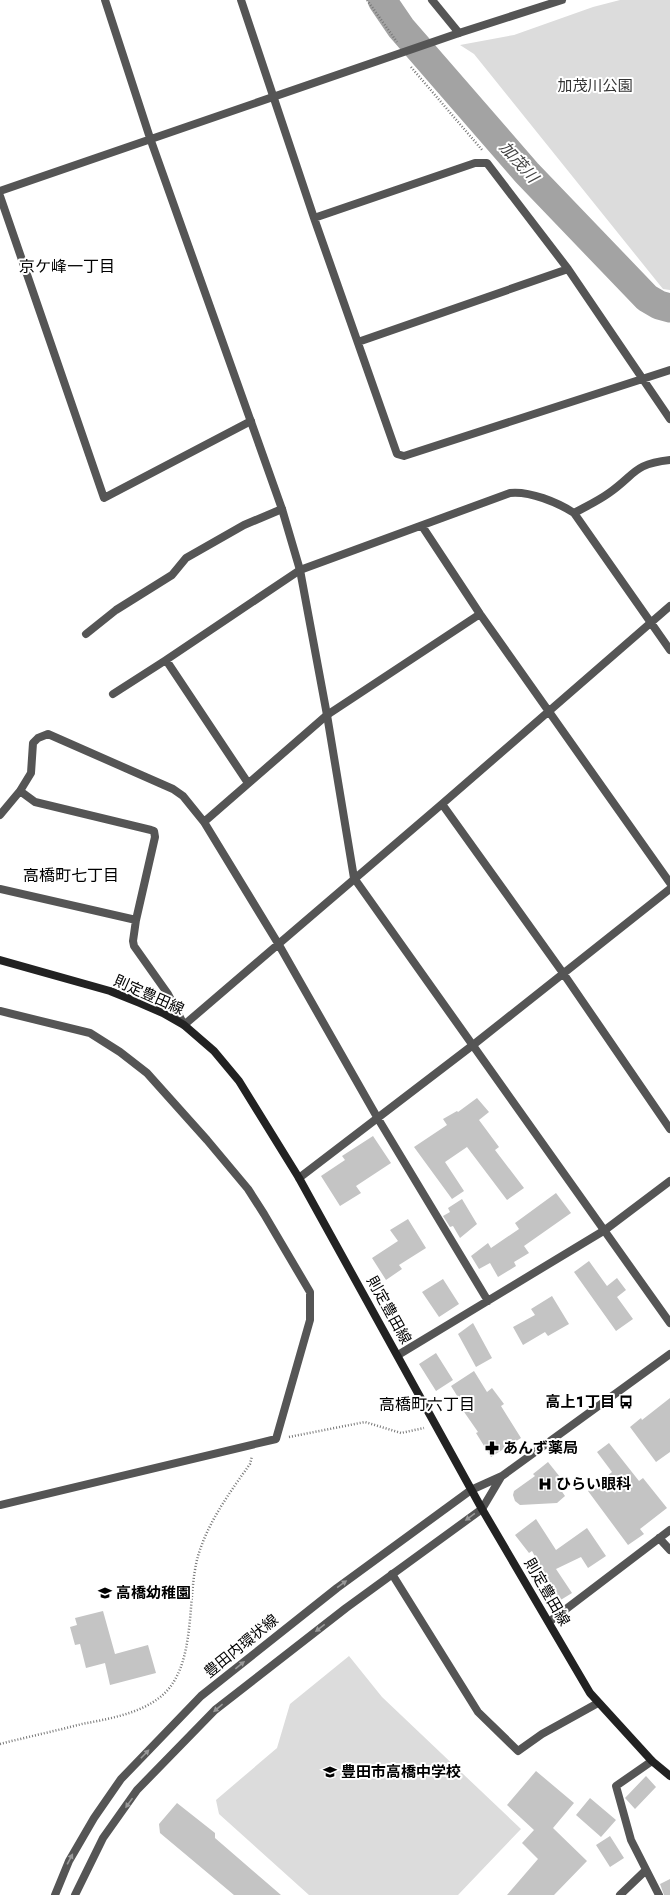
<svg xmlns="http://www.w3.org/2000/svg" width="670" height="1895" font-family="Jost,'Noto Sans JP',sans-serif">
  <style>
    .green { fill: #dcdcdc }
    .lines { fill: none; stroke-linecap: round; stroke-linejoin: round }
    .river { stroke: #a3a3a3; stroke-width: 29 }
    .building { fill: #c4c4c4 }
    .path { stroke: #777; stroke-width: 2.5; stroke-dasharray: 1 2; stroke-linecap: butt }
    .minor { stroke: #555; stroke-width: 8 }
    .tertiary { stroke: #555; stroke-width: 8 }
    .secondary { stroke: #222; stroke-width: 8 }
    .oneway { fill: #999 }
    .labels { text-anchor: middle; dominant-baseline: central; stroke-width: 4; stroke-linejoin: round; paint-order: stroke }
    .park-label { font-size: 15px; fill: #333; stroke: #fff }
    .street-label { font-size: 15px; fill: #000; stroke: #fff }
    .poi-label { font-size: 15px; font-weight: bold; fill: #000; stroke: #fff; text-anchor: start }
    .water-label { font-size: 16px; font-style: italic; fill: #444; stroke: #fff }
    .neighbourhood-label { font-size: 16px; fill: #000; stroke: #fff }
  </style>
  <rect width="100%" height="100%" fill="#fff"/>
  <path class="green" d="M620 0H670V290L663 289 474 54 460 45 514 35 593 7Z
    M349 1656 382 1697 521 1829 458 1895H309L219 1814 216 1800 277 1748 290 1704Z"/>
  <g class="lines">
    <path class="river" d="M382 0 401 28 527 173 647 298 659 305 670 308"/>
  </g>
  <path class="building" d="M477 1098 489 1112 479 1120 499 1147 495 1150 524 1188 507 1200 467 1147 445 1162 464 1191 452 1199 414 1147 447 1125 443 1119 457 1111 458 1112Z
    M373 1136 391 1163 356 1186 361 1193 340 1206 321 1176 345 1160 342 1156Z
    M556 1193 571 1213 524 1246 529 1253 514 1262 516 1266 498 1277 490 1263 479 1269 471 1256 488 1243 491 1248 519 1229 515 1223Z
    M462 1199 477 1224 460 1238 453 1226 450 1227 443 1216 450 1212 448 1208Z
    M408 1219 426 1248 399 1265 402 1269 386 1280 372 1258 398 1241 390 1230Z
    M589 1261 607 1286 617 1278 626 1290 617 1297 633 1319 616 1331 574 1272Z
    M443 1279 459 1304 439 1317 422 1292Z
    M552 1296 569 1324 548 1336 545 1332 523 1345 513 1327 535 1315 531 1309Z
    M473 1323 492 1358 476 1367 458 1334Z
    M436 1353 453 1380 436 1391 419 1364Z
    M474 1371 487 1392 492 1388 504 1404 501 1406 521 1438 491 1457 476 1433 478 1432 462 1409 464 1407 451 1386Z
    M670 1398V1452L656 1462 630 1427 641 1418 642 1420Z
    M609 1443 639 1481 643 1478 667 1508 640 1529 644 1534 628 1545 588 1491 612 1472 597 1452Z
    M548 1462 564 1482 558 1486 565 1496 557 1503 520 1505 515 1501 513 1495 514 1491 535 1476 533 1474Z
    M536 1519 556 1550 587 1528 606 1556 588 1568 581 1557 556 1569 572 1593 559 1601 532 1551 529 1553 515 1535Z
    M103 1611 115 1654 148 1645 156 1673 110 1685 105 1663 86 1668 80 1644 75 1645 70 1627 77 1625 75 1618Z
    M536 1771 574 1803 553 1828 587 1861 554 1895H507L538 1859 522 1843 534 1830 507 1805Z
    M646 1776 656 1787 635 1809 625 1798Z
    M590 1798 616 1820 601 1837 576 1815Z
    M177 1803 215 1833V1838L281 1895H234L160 1833 159 1824Z
    M610 1836 624 1858 610 1867 596 1845Z
    M670 1879V1895H664L660 1884Z"/>
  <g class="lines">
    <path class="path" d="M367 0 397 42
      M411 67 483 151
      M289 1437 365 1422 401 1433 424 1428
      M0 1744C27 1737 55 1731 82 1724 108 1719 138 1714 159 1698 198 1669 186 1598 198 1556 208 1522 230 1492 250 1464L252 1456"/>
    <path class="minor" d="M241 0 314 218 397 454 404 456 670 370
      M432 0 459 33
      M0 196 104 498 251 421
      M314 218 475 163H487L568 269 670 419
      M358 342 568 269
      M574 513C585 507 598 501 609 493 636 474 633 464 670 460
      M422 526 480 614 670 883
      M480 614 327 715 204 822 279 945 377 1117 488 1301
      M86 634 116 610 172 575 186 558 244 525 282 509
      M113 694 166 660
      M248 783 166 660 300 570 510 493C530 491 557 502 574 513L670 650
      M442 804 563 973 670 1129
      M0 815 20 791 31 773 33 743 38 738 48 734 173 789 183 796 204 822
      M0 889 136 920 155 837 154 831 151 830 35 802 20 791
      M136 920 133 941 134 946 168 994 184 1025 442 804 670 606
      M0 1011 90 1033 120 1052 147 1073 207 1140 248 1189 264 1214 310 1292V1320L276 1439 0 1505
      M299 1178 473 1045 670 889
      M398 1355 605 1230 670 1181
      M659 1538 670 1550
      M392 1574 478 1712 518 1751 542 1734 598 1703
      M549 1622 670 1530
      M652 1761 616 1786 631 1840 659 1895
      M620 1895 645 1871"/>
    <path class="tertiary" d="M105 0 150 138 282 509 300 570 327 715 354 878 670 1323
      M0 191 459 33 562 0
      M55 1895 69 1861 94 1818 121 1779 201 1696 337 1588 471 1490 502 1476 670 1354
      M75 1895 103 1838 137 1790 215 1710 346 1608 482 1509 501 1477"/>
    <path class="secondary" d="M0 960 110 991 140 1003 163 1013 184 1025 214 1051 239 1081 299 1178 482 1509 590 1693 652 1761 670 1776"/>
  </g>
  <defs><path id="oneway-solid" d="M-6-.8H1V-3.2L6.5 0L1 3.2V.8H-6Z"/></defs>
  <g class="oneway">
    <use href="#oneway-solid" transform="translate(470 1517) rotate(144)"/>
    <use href="#oneway-solid" transform="translate(342 1584) rotate(-36)"/>
    <use href="#oneway-solid" transform="translate(320 1628) rotate(142)"/>
    <use href="#oneway-solid" transform="translate(240 1665) rotate(-39)"/>
    <use href="#oneway-solid" transform="translate(218 1708) rotate(140)"/>
    <use href="#oneway-solid" transform="translate(145 1754) rotate(-46)"/>
    <use href="#oneway-solid" transform="translate(129 1803) rotate(126)"/>
    <use href="#oneway-solid" transform="translate(70 1859) rotate(-62)"/>
  </g>
  <defs>
    <g id="bus-bare" transform="scale(1.08)"><path d="M-5-6H5V4H4V6H2V4H-2V6H-4V4H-5ZM-3.5-4V0h7V-4ZM-3.5 1.2v1.5H-2V1.2ZM2 1.2v1.5H3.5V1.2Z" fill="#000" stroke="#fff" stroke-width="2.5" paint-order="stroke"/></g>
    <g id="pharmacy-bare" transform="scale(1.08)"><path d="M-2-6h4v4h4v4h-4v4h-4v-4h-4v-4h4Z" fill="#000" stroke="#fff" stroke-width="2.5" paint-order="stroke"/></g>
    <g id="hospital-bare" transform="scale(1.08)"><path d="M-5-5h3v3.5h4V-5h3V5h-3V1.5h-4V5h-3Z" fill="#000" stroke="#fff" stroke-width="2.5" paint-order="stroke"/></g>
    <g id="school-bare" transform="scale(1.08)"><path d="M0-5L7-2L0 1L-7-2ZM-4 1L0 2.5L4 1V4Q0 6-4 4Z" fill="#000" stroke="#fff" stroke-width="2.5" paint-order="stroke"/></g>
  </defs>
  <g fill-rule="evenodd">
    <use href="#bus-bare" x="626" y="1402"/>
    <use href="#pharmacy-bare" x="492" y="1448"/>
    <use href="#hospital-bare" x="545" y="1484"/>
    <use href="#school-bare" x="105" y="1593"/>
    <use href="#school-bare" x="330" y="1772"/>
  </g>
  <g class="labels">
    <g class="park-label">
      <text x="595" y="86">加茂川公園</text>
    </g>
    <g class="street-label">
      <text transform="translate(149 995) rotate(24)">則定豊田線</text>
      <text transform="translate(389 1310) rotate(61)">則定豊田線</text>
      <text transform="translate(547 1592) rotate(60)">則定豊田線</text>
      <text transform="translate(241 1646) rotate(-39)">豊田内環状線</text>
    </g>
    <g class="poi-label">
      <text x="615" y="1402" text-anchor="end">高上１丁目</text>
      <text x="503" y="1448">あんず薬局</text>
      <text x="556" y="1484">ひらい眼科</text>
      <text x="116" y="1593">高橋幼稚園</text>
      <text x="341" y="1772">豊田市高橋中学校</text>
    </g>
    <g class="water-label">
      <text transform="translate(519 162) rotate(48)">加茂川</text>
    </g>
    <g class="neighbourhood-label">
      <text x="67" y="266">京ケ峰一丁目</text>
      <text x="71" y="875">高橋町七丁目</text>
      <text x="427" y="1404">高橋町六丁目</text>
    </g>
  </g>
</svg>
